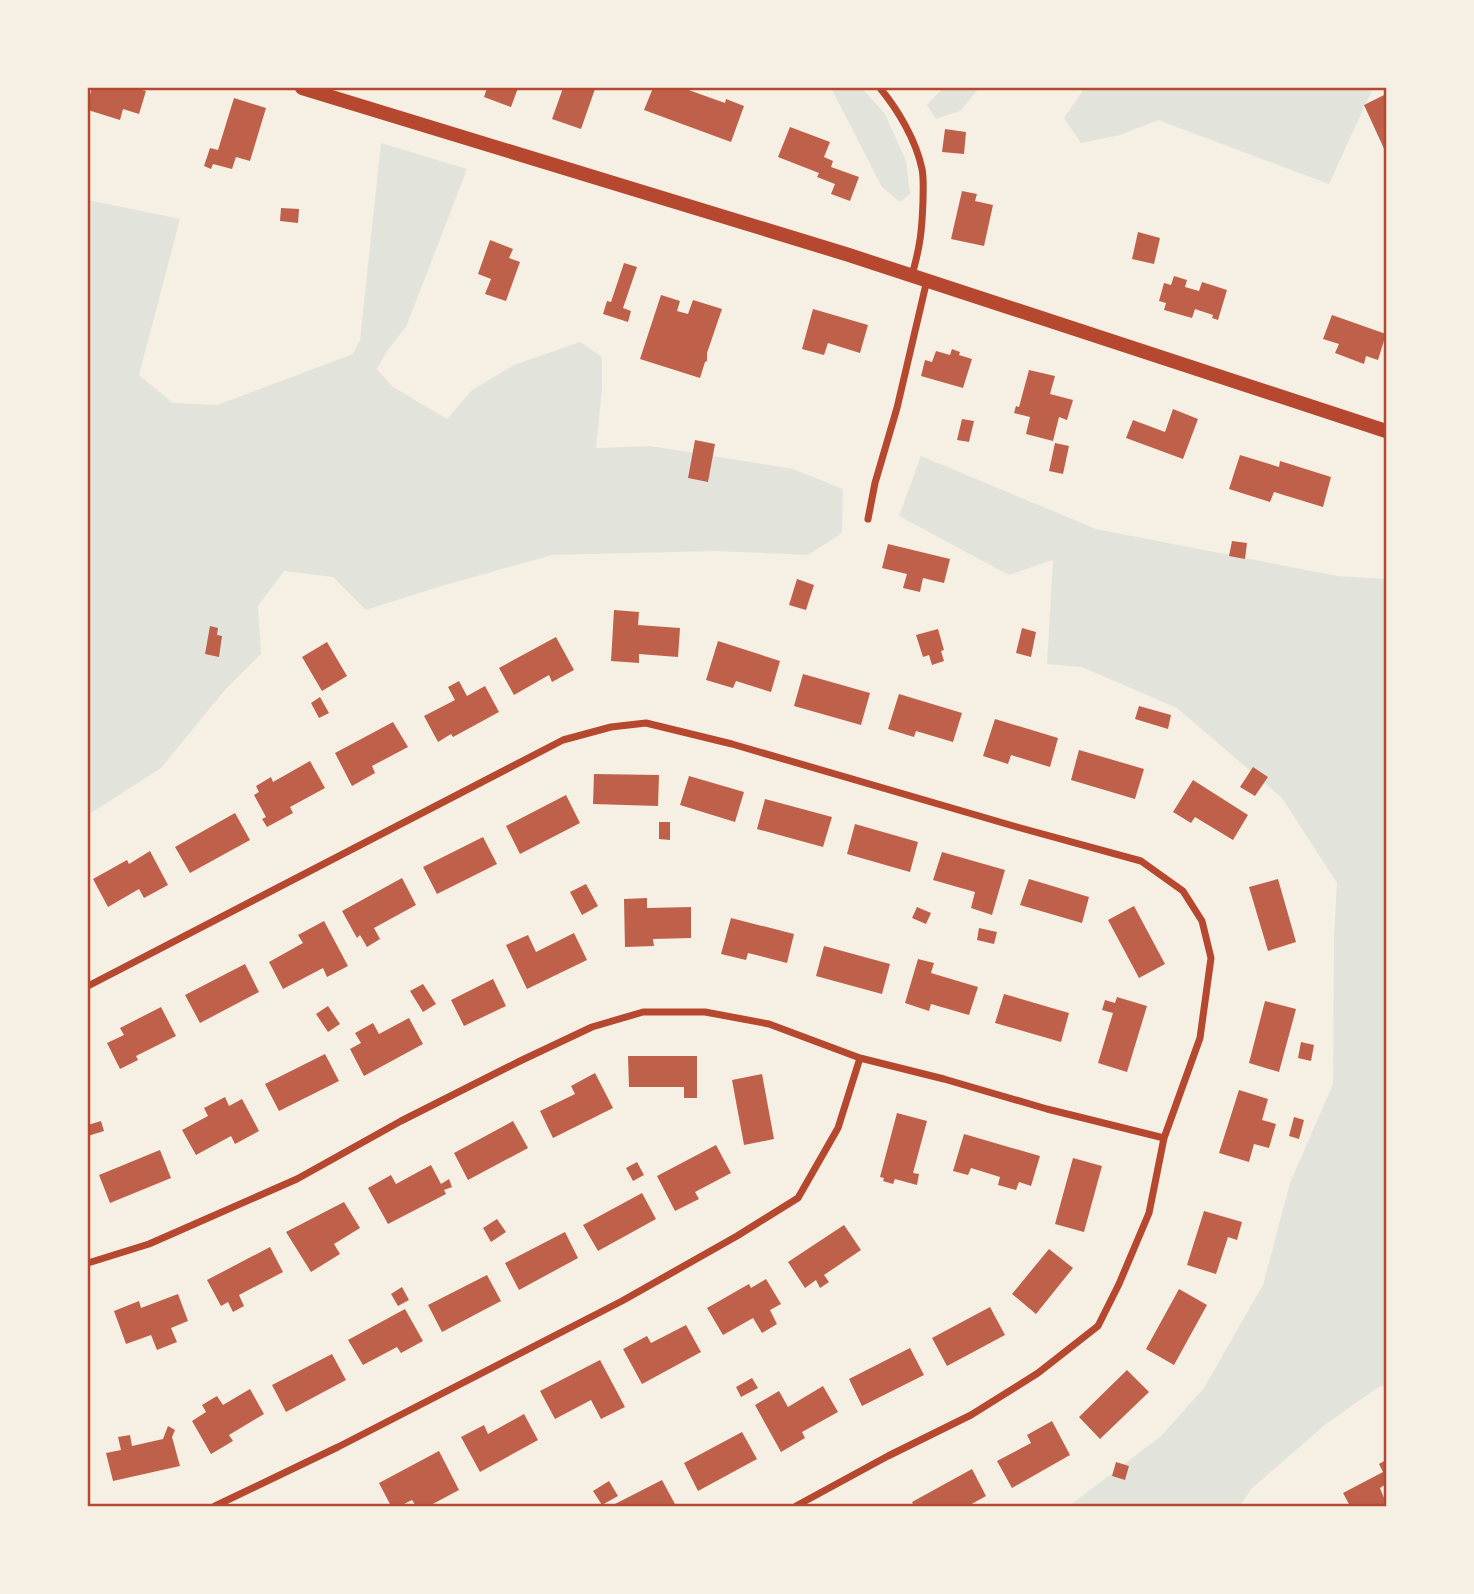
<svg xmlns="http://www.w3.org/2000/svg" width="1474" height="1594" font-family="'Noto Sans',sans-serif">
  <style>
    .green { fill: #e2e4dc }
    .building { fill: #bf614a }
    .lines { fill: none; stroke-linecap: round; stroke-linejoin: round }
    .minor { stroke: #b5482f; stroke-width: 7 }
    .secondary { stroke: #b5482f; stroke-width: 14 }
    .neatline { fill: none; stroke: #b5482f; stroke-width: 2.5 }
  </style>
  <rect width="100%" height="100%" fill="#f6efe4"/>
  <path class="green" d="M831 88H862L885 114 906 161 910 194 900 202 882 187Z
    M943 88H979L960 111 936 119 927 105Z
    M1083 88H1373L1329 184 1158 120 1120 135 1081 143 1064 118 1083 90Z
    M381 143 467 169 406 327 387 351 377 369 393 387 447 419 472 390 514 365 580 342 602 357V389L596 448 650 446 793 469 843 489 842 533 808 555 716 551 552 555 438 587 366 610 333 577 284 571 258 606 261 654 224 691 161 768 88 815V200L180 219 139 375 173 403 217 405 353 354 360 340Z
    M921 456 1096 529 1337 576 1386 579V1385L1377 1388 1326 1424 1251 1489 1240 1506H1069L1161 1436 1204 1388 1263 1285 1290 1183 1333 1084 1334 936 1337 883 1282 798 1177 708 1082 667 1047 664 1053 560 1009 575 899 516Z"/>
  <path class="building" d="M92 88H134L146 91 139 114 123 109 120 120 88 110V101Z
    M487 88H518L511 107 484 97Z
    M563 88H590L595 89 581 129 552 119Z
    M653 88H683L725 103 726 99 744 106 731 142 644 110Z
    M1386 94V153L1364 105Z
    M234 98 266 108 250 161 236 157 232 169 213 164 211 169 204 166 210 148 218 150Z
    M790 127 830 142 824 157 833 161 831 167 859 177 850 201 831 194 835 184 817 177 819 173 778 157Z
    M945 129 966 132 964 154 942 152Z
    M962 191 977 194 975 201 993 205 984 246 951 239Z
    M281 208 299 209 298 223 280 221Z
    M1138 232 1160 238 1154 264 1132 259Z
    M490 240 513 249 509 258 520 262 506 301 485 294 491 279 478 274Z
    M624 263 637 267 623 308 631 311 628 322 603 314 607 301 611 302Z
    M1174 276 1187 280 1185 287 1199 291 1202 282 1227 290 1218 320 1212 318 1213 315 1195 309 1192 318 1164 310 1166 303 1159 301 1164 283 1171 285Z
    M661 295 680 301 677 311 688 314 693 300 722 309 707 353V361L705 362 700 378 640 359Z
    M813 309 868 325 860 353 828 343 824 355 802 349Z
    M1332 315 1386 334 1378 360 1366 356 1364 364 1335 353 1339 344 1323 339Z
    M952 349 960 352 959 355 972 359 963 388 921 376 925 360 932 362 936 351 950 355Z
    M1029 370 1055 376 1050 394 1073 400 1067 420 1059 417 1053 441 1026 434 1030 417 1014 413 1016 406 1019 407Z
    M1173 409 1198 419 1183 459 1126 438 1133 420 1165 432Z
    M962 419 974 421 969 442 957 440Z
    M695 440 715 444 708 482 688 478Z
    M1055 443 1069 446 1063 474 1049 471Z
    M1240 455 1279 467 1280 461 1331 477 1323 507 1274 492 1270 502 1229 489Z
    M1232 541 1247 543 1245 559 1229 556Z
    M888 544 950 559 944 583 923 578 920 592 903 588 907 574 882 568Z
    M797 579 814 585 806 610 789 605Z
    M614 610 639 612 638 625 680 628 678 657 639 654V663L611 661Z
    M210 626 218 628 217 635 222 636 219 657 205 654Z
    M1022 628 1036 632 1031 657 1016 653Z
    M938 629 944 650 941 651 944 661 932 665 929 655 923 657 916 635Z
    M556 637 574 670 552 682 549 675 514 695 499 668Z
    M718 641 780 661 771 692 736 681 733 688 706 680Z
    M327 642 347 676 322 691 302 657Z
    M803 674 870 693 861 725 794 706Z
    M459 681 467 696 485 686 499 712 453 737 451 734 438 742 424 716 455 700 448 687Z
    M899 694 962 713 953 742 916 731 914 737 888 729Z
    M320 697 329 713 319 718 311 703Z
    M1139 706 1171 715 1168 729 1135 719Z
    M995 719 1058 738 1050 767 1011 755 1008 764 983 756Z
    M393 722 408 747 372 766 375 773 352 786 335 753Z
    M1079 750 1144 769 1135 799 1071 780Z
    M310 761 325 788 290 807 293 813 267 827 262 819 266 817 254 795 259 792 256 786 271 777 273 782Z
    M1253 767 1268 777 1255 796 1240 787Z
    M594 774 659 775 658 806 593 804Z
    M689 776 744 792 735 822 680 805Z
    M1193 780 1248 815 1233 840 1195 817 1191 823 1173 812Z
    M566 795 580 823 520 854 506 826Z
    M765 799 832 817 823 847 757 829Z
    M235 813 250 840 190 873 175 847Z
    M659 822H670V840L659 839Z
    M855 824 918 842 910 872 847 854Z
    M483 837 497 864 437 894 423 867Z
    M150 851 168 885 144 898 139 889 108 907 93 879 127 860 129 864Z
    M942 852 1005 870 992 915 971 908 975 892 933 880Z
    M402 878 416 905 374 928 380 939 367 947 360 935 357 938 342 911Z
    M1029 879 1089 897 1082 923 1020 905Z
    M1278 879 1296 942 1268 951 1249 887Z
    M586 884 598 906 582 915 570 892Z
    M647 898V908L691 907V938L653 939 654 946 625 947 624 899Z
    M1134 906 1165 964 1139 978 1108 920Z
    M917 907 931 913 926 924 912 918Z
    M731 918 794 934 787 963 748 953 746 960 721 954Z
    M324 921 348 966 327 977 323 968 283 989 269 962 303 943 298 935Z
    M979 928 997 932 994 944 977 940Z
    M574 933 587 960 527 989 506 945 528 935 536 952Z
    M824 946 890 964 882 994 816 976Z
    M918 959 934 963 931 973 978 987 969 1015 931 1004 929 1011 905 1003Z
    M245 964 259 992 200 1023 185 995Z
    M493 979 506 1006 464 1026 451 1000Z
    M423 984 436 1004 423 1012 410 991Z
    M1004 994 1069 1013 1061 1042 995 1023Z
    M1117 997 1147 1006 1127 1072 1098 1063 1113 1013 1102 1010 1105 1000 1115 1003Z
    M1265 1001 1296 1009 1279 1072 1249 1063Z
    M328 1006 340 1024 328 1032 316 1014Z
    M161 1007 176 1036 136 1056 138 1060 120 1069 107 1043 124 1035 120 1028Z
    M409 1018 423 1044 364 1076 350 1049 361 1043 355 1033 373 1023 379 1034Z
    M1301 1042 1314 1045 1311 1061 1298 1058Z
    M325 1054 339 1081 279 1111 265 1084Z
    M628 1056H697V1098H684V1087H629Z
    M595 1073 613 1108 553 1138 540 1111 575 1094 571 1086Z
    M762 1074 774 1139 744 1145 732 1080Z
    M1239 1090 1268 1099 1262 1120 1276 1124 1269 1148 1254 1144 1249 1162 1219 1153Z
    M225 1097 229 1106 242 1099 259 1131 235 1144 231 1136 196 1155 182 1130 208 1116 204 1108Z
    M897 1113 927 1121 913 1173 919 1174 917 1185 895 1179 893 1184 883 1181 884 1178 880 1177Z
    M1294 1117 1304 1120 1299 1139 1289 1136Z
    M101 1121 104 1131 88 1136V1125Z
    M513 1121 528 1148 468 1180 454 1153Z
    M964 1134 1040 1156 1031 1186 1019 1182 1016 1190 998 1185 1000 1177 971 1168 968 1175 953 1171Z
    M716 1145 731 1173 695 1192 699 1199 675 1211 657 1176Z
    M160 1150 171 1178 110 1203 99 1175Z
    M1073 1158 1102 1166 1084 1232 1055 1224Z
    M637 1162 644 1175 633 1181 626 1168Z
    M431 1165 441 1184 449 1179 452 1187 444 1190 446 1194 388 1224 368 1188 391 1175 396 1184Z
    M642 1193 656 1219 598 1251 583 1225Z
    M344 1202 360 1228 334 1244 340 1254 311 1272 286 1232Z
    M1204 1211 1242 1222 1237 1240 1228 1237 1216 1274 1187 1265Z
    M497 1219 506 1232 491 1242 483 1228Z
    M844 1225 861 1250 824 1275 829 1282 820 1288 816 1280 805 1288 788 1262Z
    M565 1232 578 1258 519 1290 505 1263Z
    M270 1247 283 1272 239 1295 244 1306 233 1312 228 1302 221 1306 207 1280Z
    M1049 1249 1073 1268 1036 1314 1012 1294Z
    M487 1275 501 1301 442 1332 428 1305Z
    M766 1279 781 1304 770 1310 777 1324 762 1333 753 1318 723 1335 707 1308 749 1284 751 1288Z
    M402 1287 409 1300 398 1306 391 1294Z
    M1179 1289 1207 1305 1174 1365 1146 1349Z
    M178 1294 188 1321 171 1328 177 1342 157 1350 151 1335 126 1344 114 1311 139 1301 141 1308Z
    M990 1307 1005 1335 947 1366 932 1338Z
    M405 1309 423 1341 401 1353 397 1347 363 1365 348 1340Z
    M686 1325 701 1352 642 1384 623 1349 647 1336 651 1343Z
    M910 1348 924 1375 862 1406 849 1379Z
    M332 1354 346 1380 286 1412 272 1385Z
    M600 1360 625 1407 601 1419 591 1400 555 1419 540 1391Z
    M1127 1370 1149 1392 1100 1439 1079 1417Z
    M752 1378 758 1388 741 1397 736 1387Z
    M823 1386 838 1412 802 1432 805 1438 781 1452 755 1405 779 1391 788 1407Z
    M250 1389 264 1414 229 1435 233 1441 211 1454 192 1421 206 1412 202 1405 217 1396 223 1405Z
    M524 1414 538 1440 480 1472 461 1437 484 1425 488 1434Z
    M1052 1421 1070 1455 1012 1488 997 1461 1031 1443 1027 1435Z
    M168 1426 175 1430 172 1437 180 1466 113 1481 106 1453 121 1450 118 1437 130 1435 132 1446 163 1439Z
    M742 1432 757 1459 698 1491 684 1463Z
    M439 1451 459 1490 429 1506H416L412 1500 400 1506H391L379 1483Z
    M1386 1460V1484L1380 1488 1386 1503 1381 1506H1350L1343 1493 1383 1472 1379 1464Z
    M1116 1462 1129 1466 1125 1480 1112 1476Z
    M972 1469 986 1496 968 1506H914L912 1502Z
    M662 1480 676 1506H611Z
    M609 1481 618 1496 602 1505 593 1491Z"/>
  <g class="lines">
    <path class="minor" d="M880 88C898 110 916 140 922 169 924 179 923 190 923 201 922 231 920 247 912 275
      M868 519 875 483 897 408 927 280
      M88 986 563 740 611 727 646 723 732 744 1017 827 1141 861 1183 891 1202 921 1211 958 1200 1038 1164 1138 1149 1213 1119 1284 1098 1326 1038 1373 971 1415 888 1456 796 1506
      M88 1263 149 1244 297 1179 401 1121 520 1061 592 1027 643 1012H705L769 1024 860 1058 944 1079 1047 1109 1164 1138
      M215 1506 338 1447 622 1301 737 1236 798 1198 838 1128 860 1058"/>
    <path class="secondary" d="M302 88 849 255 1386 431"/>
  </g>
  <rect width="1474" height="1594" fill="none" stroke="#f6efe4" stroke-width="178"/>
  <rect x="89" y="89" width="1296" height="1416" class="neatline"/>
</svg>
